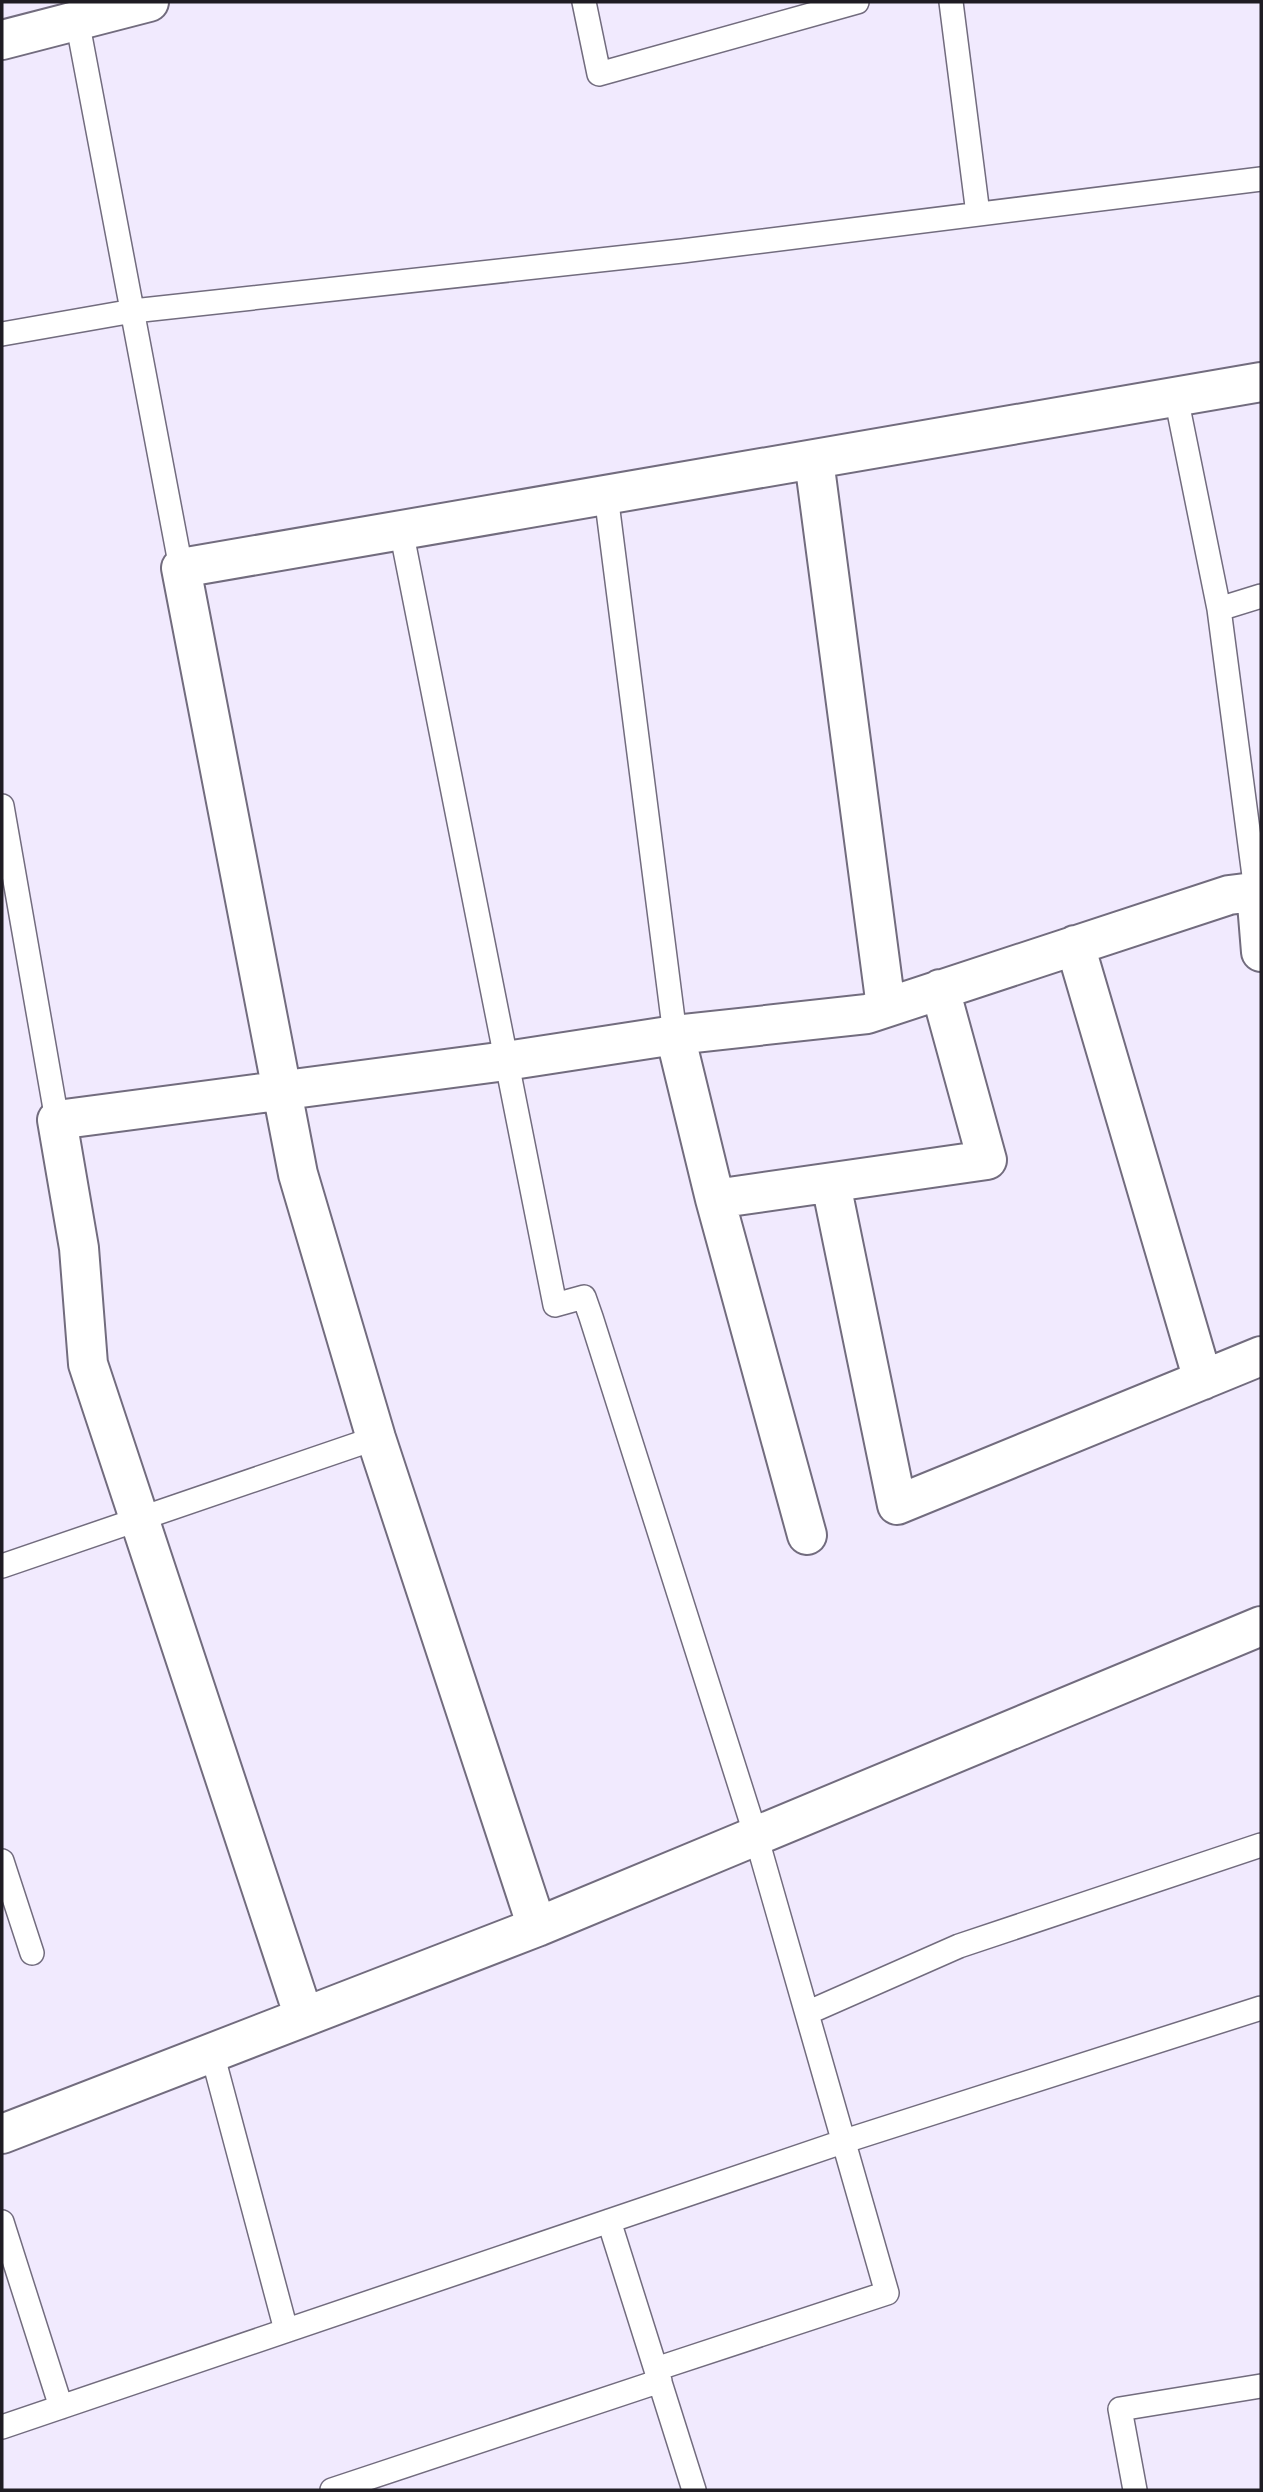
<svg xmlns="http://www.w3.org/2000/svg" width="1263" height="2492" font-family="Inter,sans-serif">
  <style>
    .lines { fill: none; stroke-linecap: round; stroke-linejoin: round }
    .lane-casing { stroke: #726c7e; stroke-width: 26 }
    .street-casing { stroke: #726c7e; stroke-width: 42 }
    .lane { stroke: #fff; stroke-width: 23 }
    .street { stroke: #fff; stroke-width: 38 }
  </style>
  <rect width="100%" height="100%" fill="#f1eafe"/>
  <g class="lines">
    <g class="lane-casing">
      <path id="lane" d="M584 2 599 74 857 2
        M951 2 978 214
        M77 20 181 568
        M2 334 133 311 682 251 1261 179
        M1176 397 1219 609 1256 891
        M606 495 675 1035
        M401 530 555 1305 584 1297 591 1317 756 1836 887 2293 656 2369
        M1219 609 1261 596
        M2 806 57 1120
        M2 1566 376 1438
        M2 1861 32 1953
        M807 2013 959 1946 1261 1845
        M212 2053 286 2330
        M609 2221 694 2490
        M2 2222 61 2407
        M2 2427 845 2141 1261 2008
        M332 2490 660 2381
        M1135 2490 1120 2409 1261 2386"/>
    </g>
    <g class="street-casing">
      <path id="street" d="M2 40 149 2
        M814 460 886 1007
        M1256 891 1261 952
        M1075 945 1203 1380
        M675 1035 715 1199 807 1535
        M831 1184 897 1505 1261 1356
        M715 1199 987 1160 940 989
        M537 1927 376 1438 298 1174 181 568 1261 382
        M304 2017 88 1364 79 1248 57 1120 506 1061 675 1035 867 1014 1229 895 1261 891
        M2 2134 537 1927 1261 1626"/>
    </g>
    <use href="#lane" class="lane"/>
    <use href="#street" class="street"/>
  </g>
  <rect width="1263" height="2492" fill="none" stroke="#1f1c23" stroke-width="7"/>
</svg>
